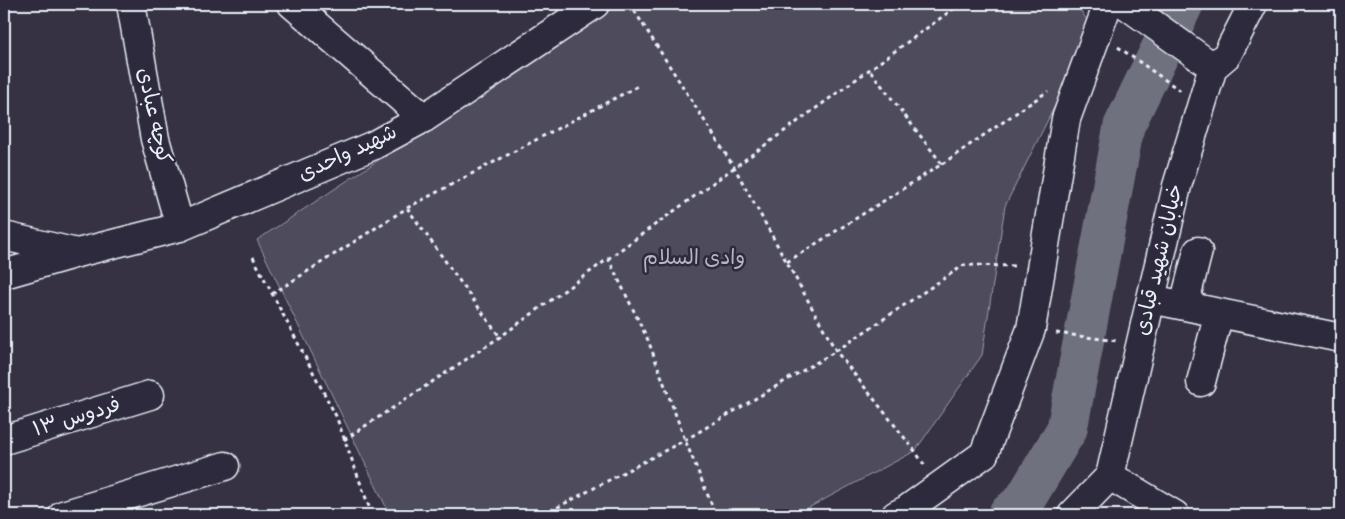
<svg xmlns="http://www.w3.org/2000/svg" width="1345" height="519" font-family="'Indie Flower','Playpen Sans Arabic',sans-serif">
  <style>
    .green { fill: #4d4b5c; stroke: #9a9eaa }
    .lines { fill: none; stroke-linecap: round; stroke-linejoin: round }
    .river { stroke: #70717f; stroke-width: 41 }
    .minor-casing { stroke: #e8f1f8; stroke-width: 31 }
    .path { stroke: #e8f1f8; stroke-width: 3; stroke-dasharray: 4 4; stroke-linecap: butt }
    .minor { stroke: #2f2a3d; stroke-width: 28 }
    .labels { text-anchor: middle; dominant-baseline: central; stroke-width: 5; stroke-linejoin: round; paint-order: stroke }
    .street-label { font-size: 21px; fill: #e8f1f8; stroke: #2f2a3d }
    .park-label { font-size: 21px; fill: #b2b7c1; stroke: #2f2a3d }
  </style>
  <rect width="100%" height="100%" fill="#363244"/>
  <filter id="ink" filterUnits="userSpaceOnUse"><feTurbulence type="fractalNoise" baseFrequency=".02" numOctaves="2"/><feDisplacementMap in="SourceGraphic" scale="10" xChannelSelector="R" yChannelSelector="G"/><feConvolveMatrix kernelMatrix="1 2 1 2 8 2 1 2 1" color-interpolation-filters="sRGB"/></filter>
  <g filter="url(#ink)">
    <path class="green" d="M616 4H1076L1093 29 1005 206 982 355 915 451 797 514 793 515H390L257 240Z"/>
    <g class="lines">
      <path class="river" d="M1008 515 1024 501 1067 429 1124 126 1183 4"/>
      <g class="minor-casing">
        <path id="minor" d="M131 4 155 139 180 227
          M292 4 424 118
          M1125 4 1213 67
          M4 236 77 253 4 274
          M77 253 180 227 374 145 424 118 595 4
          M1151 299 1341 338
          M1184 305 1198 251
          M1201 382 1219 313
          M4 440 150 395
          M1110 476 1175 515
          M63 515 225 466
          M896 515 906 510 984 454 1031 329 1066 119 1108 4
          M1072 515 1110 476 1177 186 1213 67 1227 55 1253 4"/>
      </g>
      <path class="path" d="M630 4 734 167 836 351 915 451 925 466
        M1118 47 1181 91
        M942 164 1048 91
        M407 208 500 337
        M253 257 336 416 372 515
        M608 258 648 340 685 440 716 515
        M787 262 942 164 869 69
        M272 294 407 208 638 86
        M1056 333 1117 341
        M344 440 500 337 960 4
        M543 515 685 440 836 351 964 265 1017 266"/>
      <use href="#minor" class="minor"/>
    </g>
  </g>
  <g class="labels">
    <g class="street-label">
      <text transform="translate(153 116) rotate(78)">کوچه عبادی</text>
      <text transform="translate(348 154) rotate(-25)">شهید واحدی</text>
      <text transform="translate(1160 260) rotate(-77)">خیابان شهید قبادی</text>
      <text transform="translate(77 418) rotate(-17)">فردوس ۱۳</text>
    </g>
    <g class="park-label">
      <text x="694" y="259">وادی السلام</text>
    </g>
  </g>
  <rect width="1345" height="519" fill="none" stroke="#2f2a3d" stroke-width="20"/>
  <rect x="10" y="10" width="1325" height="499" fill="none" stroke="#e8f1f8" stroke-width="2" filter="url(#ink)"/>
</svg>
